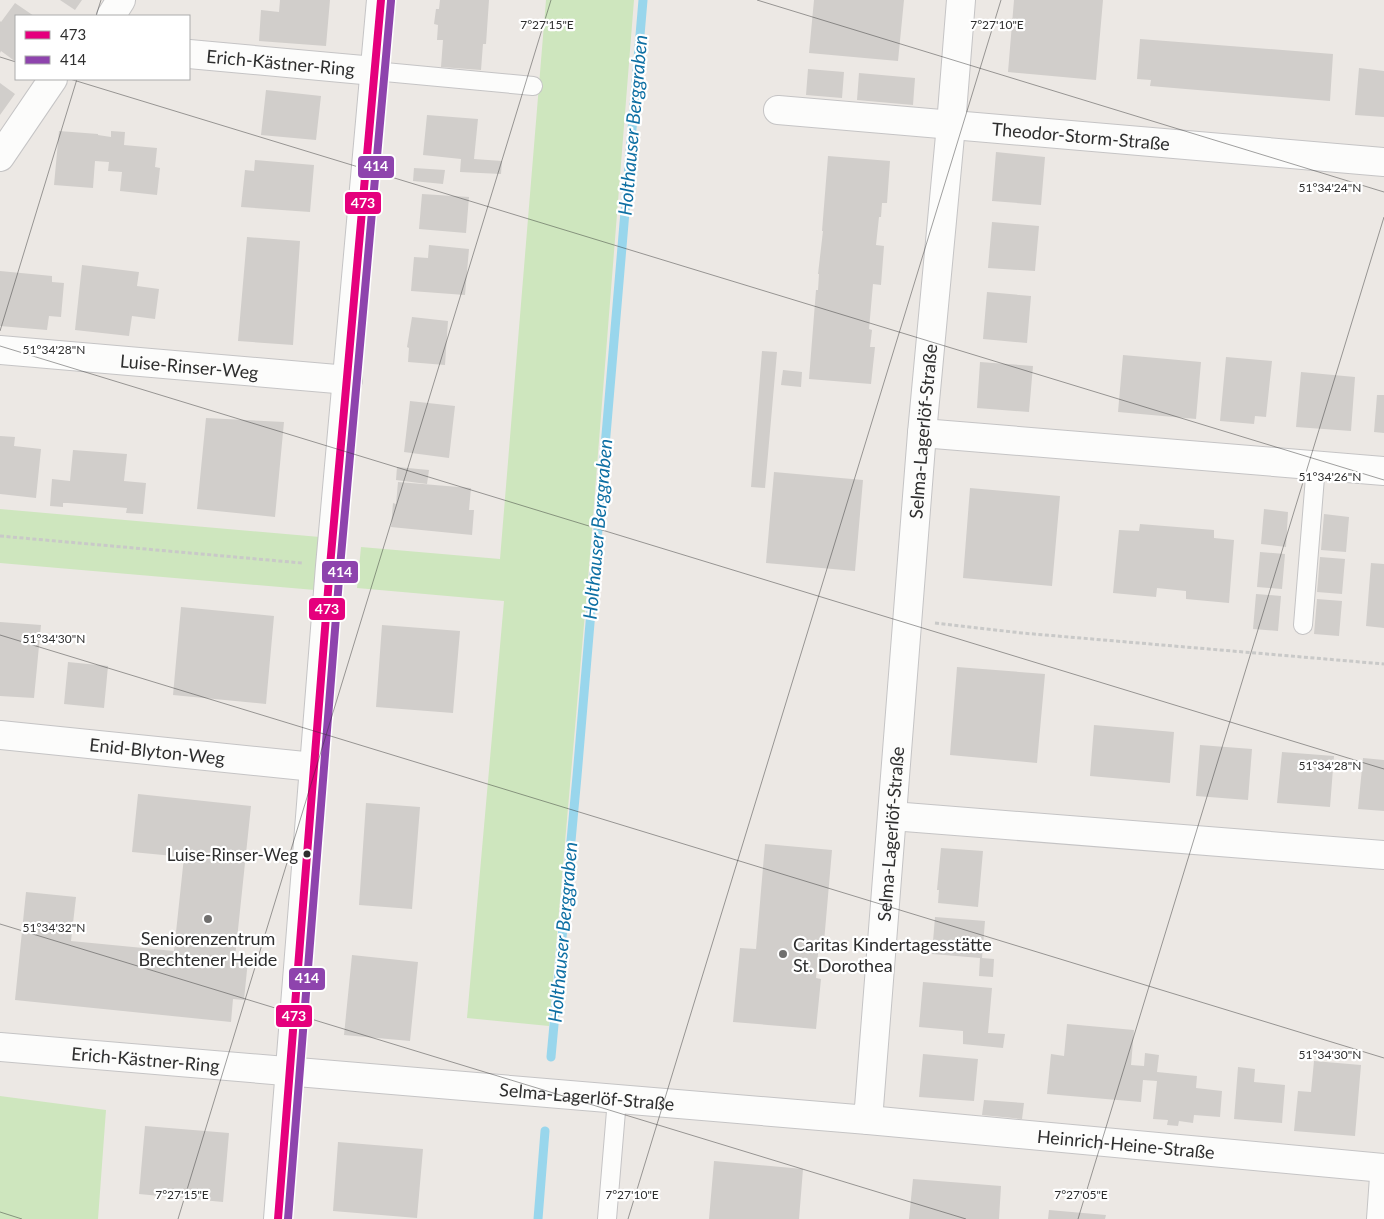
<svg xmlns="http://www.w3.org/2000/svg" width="1384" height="1219" font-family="Lato,sans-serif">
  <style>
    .green { fill: #cee6be }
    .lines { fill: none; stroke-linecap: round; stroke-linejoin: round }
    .stream { stroke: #99d6ec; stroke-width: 9 }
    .building { fill: #d1cecb }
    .lane-casing { stroke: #c5c4c5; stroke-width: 20 }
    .street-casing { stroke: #c5c4c5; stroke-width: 30 }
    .path { stroke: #c9c9c8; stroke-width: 3; stroke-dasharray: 4 2.5; stroke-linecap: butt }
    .lane { stroke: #fcfcfb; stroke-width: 18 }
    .street { stroke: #fcfcfb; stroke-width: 28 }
    .bus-1-casing { stroke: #fff; stroke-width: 11 }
    .bus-2-casing { stroke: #fff; stroke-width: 11 }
    .bus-1 { stroke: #e5007d; stroke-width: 8 }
    .bus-2 { stroke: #8e44ad; stroke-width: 8 }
    .ticks { fill: none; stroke: #2e2e2e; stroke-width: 1; stroke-opacity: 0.45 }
    .bus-dot { fill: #2e2e2e; stroke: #fff; stroke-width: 2 }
    .poi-dot { fill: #706f6e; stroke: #fff; stroke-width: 2 }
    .labels { text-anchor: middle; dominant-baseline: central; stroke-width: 4.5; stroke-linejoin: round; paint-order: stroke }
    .bus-label { font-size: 17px; fill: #2e2e2e; stroke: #fff; text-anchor: end }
    .street-label { font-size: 18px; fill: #2e2e2e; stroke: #fff }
    .poi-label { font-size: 18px; fill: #2e2e2e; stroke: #fff }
    .water-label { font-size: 19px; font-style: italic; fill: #0d6fa3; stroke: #fff }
    .ticks-label { font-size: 12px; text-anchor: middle; fill: #2e2e2e; stroke: #fff; stroke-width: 4.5; stroke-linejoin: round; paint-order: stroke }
    .line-badge { stroke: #fff; stroke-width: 2 }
    .badge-label { font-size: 14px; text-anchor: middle; font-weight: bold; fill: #fff }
  </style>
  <rect width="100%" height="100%" fill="#ece8e4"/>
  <path class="green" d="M546 0H634L589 567 549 1026 467 1018 504 601 357 588 361 547 500 559Z
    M0 509 320 537 315 590 0 563Z
    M0 1096 106 1110 98 1219H0Z"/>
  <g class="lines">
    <path class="stream" d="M551 1057 577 776 643 0
      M538 1219 545 1131"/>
  </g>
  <path class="building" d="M60 0H82L75 10Z
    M280 0H330L326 46 259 41 261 10 279 12Z
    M440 0H489L486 44H483L481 70 441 67 443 40H437L438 25 434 24 436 9H439Z
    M814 0H904L898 61 809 53Z
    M1014 0H1103L1096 80 1008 72Z
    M15 3 34 16H16V62L1 51 0 53V21L1 22Z
    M1140 39 1333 54 1330 101 1150 86 1151 80 1137 79Z
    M1359 68 1384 71V117L1355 115Z
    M808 69 844 72 842 98 806 95Z
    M859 73 915 78 913 105 857 100Z
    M0 83 15 94 0 115Z
    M266 90 321 96 316 140 261 135Z
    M427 115 478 119 474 159 502 161 501 174 460 172 461 159 423 155Z
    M59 131 98 134V135L111 137V131L125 132 124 145 157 148 155 167 160 168 157 195 120 191 122 172 108 171 109 162 95 161 93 188 54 185Z
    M996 152 1045 157 1041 205 992 201Z
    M828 156 890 161 887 203H882L881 217H879L876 245 884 246 881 285 873 284 869 329 872 330 870 347H875L871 384 809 379 816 290H818L819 274H818L823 231H822Z
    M255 160 314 165 310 212 241 207 245 170 254 171Z
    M414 168 445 170 443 184 413 181Z
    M422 194 469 197 466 233 419 229Z
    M992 222 1039 226 1035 271 988 268Z
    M247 237 300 241 293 345 238 341Z
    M429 245 469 249 465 295 411 291 414 257 428 258Z
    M82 265 139 272 137 286 159 289 155 319 132 316 129 336 75 330Z
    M0 271 52 276V282L64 283 61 317 49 316 47 330 0 326Z
    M987 292 1031 296 1027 343 983 339Z
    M412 317 448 321 445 365 408 362 409 348 407 347Z
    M762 351 777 352 765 488 751 487Z
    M1123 355 1201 362 1196 419 1118 412Z
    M1226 357 1272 361 1266 417 1255 416 1254 424 1220 421Z
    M980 362 1033 366 1029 412 977 408Z
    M783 370 802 372 801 387 781 385Z
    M1301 372 1355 377 1351 431 1296 427Z
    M1377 395H1384V433L1374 432Z
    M410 401 455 406 449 458 404 452Z
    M206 418 284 422 275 517 197 509Z
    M0 436 15 437 14 446 41 449 36 498 0 494Z
    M73 450 127 454 124 481 146 483 143 514 126 513 127 508 68 503H63V507L50 506 52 479 70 481Z
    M397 467 429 470 427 484 396 480Z
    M774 472 863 480 855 571 766 563Z
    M398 482 471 488 469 510H474L472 535 391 527 393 503 396 504Z
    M970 488 1060 496 1052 586 963 578Z
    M1264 509 1288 512 1286 547 1261 544Z
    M1324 514 1349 517 1346 552 1321 550Z
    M1140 524 1214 530V538L1234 540 1229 603 1186 599V591L1157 588 1156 597 1113 593 1119 530 1139 531Z
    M1260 552 1285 554 1282 589 1257 587Z
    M1320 557 1345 559 1342 594 1317 592Z
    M1371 563 1384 564V628L1366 626Z
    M1256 594 1281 596 1278 631 1253 629Z
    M1317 599 1342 601 1339 636 1314 634Z
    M181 607 274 616 266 704 173 695Z
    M0 622 41 625 34 698 0 696Z
    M382 625 460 631 453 713 376 707Z
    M68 662 108 666 104 708 64 704Z
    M957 667 1045 674 1037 763 950 755Z
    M1094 725 1174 732 1170 783 1090 776Z
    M1200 745 1252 749 1248 800 1196 796Z
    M1282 752 1334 756 1330 807 1277 803Z
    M1363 758 1384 760V811L1358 809Z
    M138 794 251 806 235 958 248 960 244 1000 233 999 231 1022 15 1000 26 892 76 897 71 941 174 951 184 857 132 852Z
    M366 803 420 807 412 909 359 905Z
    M765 844 832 850 824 942H819L816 978 821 979 816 1029 733 1022 740 948 756 949Z
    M941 848 983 851 978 907 938 903 939 890H937Z
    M935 917 985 921 982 958 994 959 993 977 979 976 980 958 932 954Z
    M352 955 418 962 410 1041 344 1035Z
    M923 982 992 988 988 1033 1005 1034 1003 1048 963 1044V1031L919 1027Z
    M1067 1024 1134 1030 1131 1065 1144 1066 1145 1053 1159 1055 1157 1072 1197 1076 1196 1088 1222 1091 1220 1117 1194 1115 1193 1123 1179 1121 1178 1126 1167 1125 1168 1120 1153 1119 1157 1081 1143 1080 1141 1102 1047 1094 1051 1054 1064 1056Z
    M923 1054 978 1059 974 1101 919 1097Z
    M1314 1061 1361 1065 1355 1136 1294 1131 1298 1091 1311 1092Z
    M1238 1067 1255 1069 1254 1082 1285 1085 1282 1123 1234 1119Z
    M984 1100 1024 1103 1022 1119 982 1115Z
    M145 1126 229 1133 223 1202 139 1194Z
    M338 1142 423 1149 417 1218 333 1211Z
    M714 1161 803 1169 799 1219H709Z
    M913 1179 1001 1186 999 1219H909Z
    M1049 1210 1106 1215 1105 1219H1048Z"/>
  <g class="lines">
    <g class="lane-casing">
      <path id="lane" d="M374 71 533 86
        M1303 625 1316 465
        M607 1219 617 1099"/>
    </g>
    <g class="street-casing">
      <g id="street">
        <path d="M111 16 121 0"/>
        <path id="s1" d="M189 54 374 71"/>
        <path id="s2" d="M778 110 1384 162"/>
        <path d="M0 157 53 79"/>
        <path id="s3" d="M0 350 348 380"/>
        <path d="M922 433 1384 471"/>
        <path id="s4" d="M0 735 314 767"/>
        <path d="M892 816 1384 855"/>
        <path id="s5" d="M0 1047 868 1120 922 433 951 125 961 0"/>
        <path id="s6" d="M868 1120 1384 1168"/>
        <path d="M278 1219 330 566 381 0"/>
        <path d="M1381 1219 1384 1177"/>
      </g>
    </g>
    <path class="path" d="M0 536 302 563
      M935 623 1022 633 1384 664"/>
    <use href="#lane" class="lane"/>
    <use href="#street" class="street"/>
    <g class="bus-1-casing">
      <path id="bus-1" d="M278 1219 330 566 381 0"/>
    </g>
    <g class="bus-2-casing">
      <path id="bus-2" d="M288 1219 340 567 391 1"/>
    </g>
    <use href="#bus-1" class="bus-1"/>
    <use href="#bus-2" class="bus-2"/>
  </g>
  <path class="ticks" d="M757 0 1384 192M96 16 101 0M0 57 16 62M70 79 1384 480M0 331 77 79M0 346 1384 769M0 635 1384 1058M0 924 966 1219M0 1212 22 1219M178 1219 551 0M628 1219 1001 0M1078 1219 1384 217"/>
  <circle class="bus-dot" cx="307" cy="854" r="4.5"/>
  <g class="poi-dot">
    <circle cx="208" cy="919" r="5"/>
    <circle cx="783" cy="954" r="5"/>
  </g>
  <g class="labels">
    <g class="bus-label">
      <text x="298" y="854">Luise-Rinser-Weg</text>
    </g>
    <g class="street-label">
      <text stroke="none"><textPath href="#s1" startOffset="92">Erich-Kästner-Ring</textPath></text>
      <text stroke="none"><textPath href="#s2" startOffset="304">Theodor-Storm-Straße</textPath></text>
      <text stroke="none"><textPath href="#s3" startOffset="190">Luise-Rinser-Weg</textPath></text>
      <text stroke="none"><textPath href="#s5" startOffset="1562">Selma-Lagerlöf-Straße</textPath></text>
      <text stroke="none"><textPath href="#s4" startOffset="158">Enid-Blyton-Weg</textPath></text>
      <text stroke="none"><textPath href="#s5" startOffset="1158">Selma-Lagerlöf-Straße</textPath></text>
      <text stroke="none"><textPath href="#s5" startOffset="146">Erich-Kästner-Ring</textPath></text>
      <text stroke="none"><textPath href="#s5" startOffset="589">Selma-Lagerlöf-Straße</textPath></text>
      <text stroke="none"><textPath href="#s6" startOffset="259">Heinrich-Heine-Straße</textPath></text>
    </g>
    <g class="poi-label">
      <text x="208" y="938">Seniorenzentrum<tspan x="208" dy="21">Brechtener Heide</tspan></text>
      <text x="793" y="944" text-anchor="start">Caritas Kindertagesstätte<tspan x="793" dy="21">St. Dorothea</tspan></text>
    </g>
    <g class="water-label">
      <text transform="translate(632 125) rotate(-85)">Holthauser Berggraben</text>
      <text transform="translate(597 529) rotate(-85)">Holthauser Berggraben</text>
      <text transform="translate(562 932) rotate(-85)">Holthauser Berggraben</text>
    </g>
  </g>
  <g class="ticks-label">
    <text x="547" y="29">7°27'15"E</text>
    <text x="997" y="29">7°27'10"E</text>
    <text x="1330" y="192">51°34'24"N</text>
    <text x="54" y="354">51°34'28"N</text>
    <text x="1330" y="481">51°34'26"N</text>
    <text x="54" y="643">51°34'30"N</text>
    <text x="1330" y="770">51°34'28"N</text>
    <text x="54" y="932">51°34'32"N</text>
    <text x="1330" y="1059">51°34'30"N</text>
    <text x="182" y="1199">7°27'15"E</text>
    <text x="632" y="1199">7°27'10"E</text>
    <text x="1081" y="1199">7°27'05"E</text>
  </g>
  <g class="line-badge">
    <rect x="357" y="155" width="38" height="24" rx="5" fill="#8e44ad"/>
    <rect x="344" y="191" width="38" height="24" rx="5" fill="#e5007d"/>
    <rect x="321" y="560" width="38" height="24" rx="5" fill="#8e44ad"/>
    <rect x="308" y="597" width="38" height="24" rx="5" fill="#e5007d"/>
    <rect x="288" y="967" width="38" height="24" rx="5" fill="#8e44ad"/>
    <rect x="275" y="1004" width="38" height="24" rx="5" fill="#e5007d"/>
  </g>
  <g class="badge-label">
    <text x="376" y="171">414</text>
    <text x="363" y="208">473</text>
    <text x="340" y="577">414</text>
    <text x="327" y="614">473</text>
    <text x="307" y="983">414</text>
    <text x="294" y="1021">473</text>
  </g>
  <rect x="15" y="15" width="175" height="65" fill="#ffffff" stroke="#ababab"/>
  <rect x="25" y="31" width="25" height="8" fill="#e5007d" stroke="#ababab"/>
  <text x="60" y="40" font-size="15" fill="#2e2e2e">473</text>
  <rect x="25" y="56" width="25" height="8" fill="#8e44ad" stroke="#ababab"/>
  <text x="60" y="65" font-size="15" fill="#2e2e2e">414</text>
</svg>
